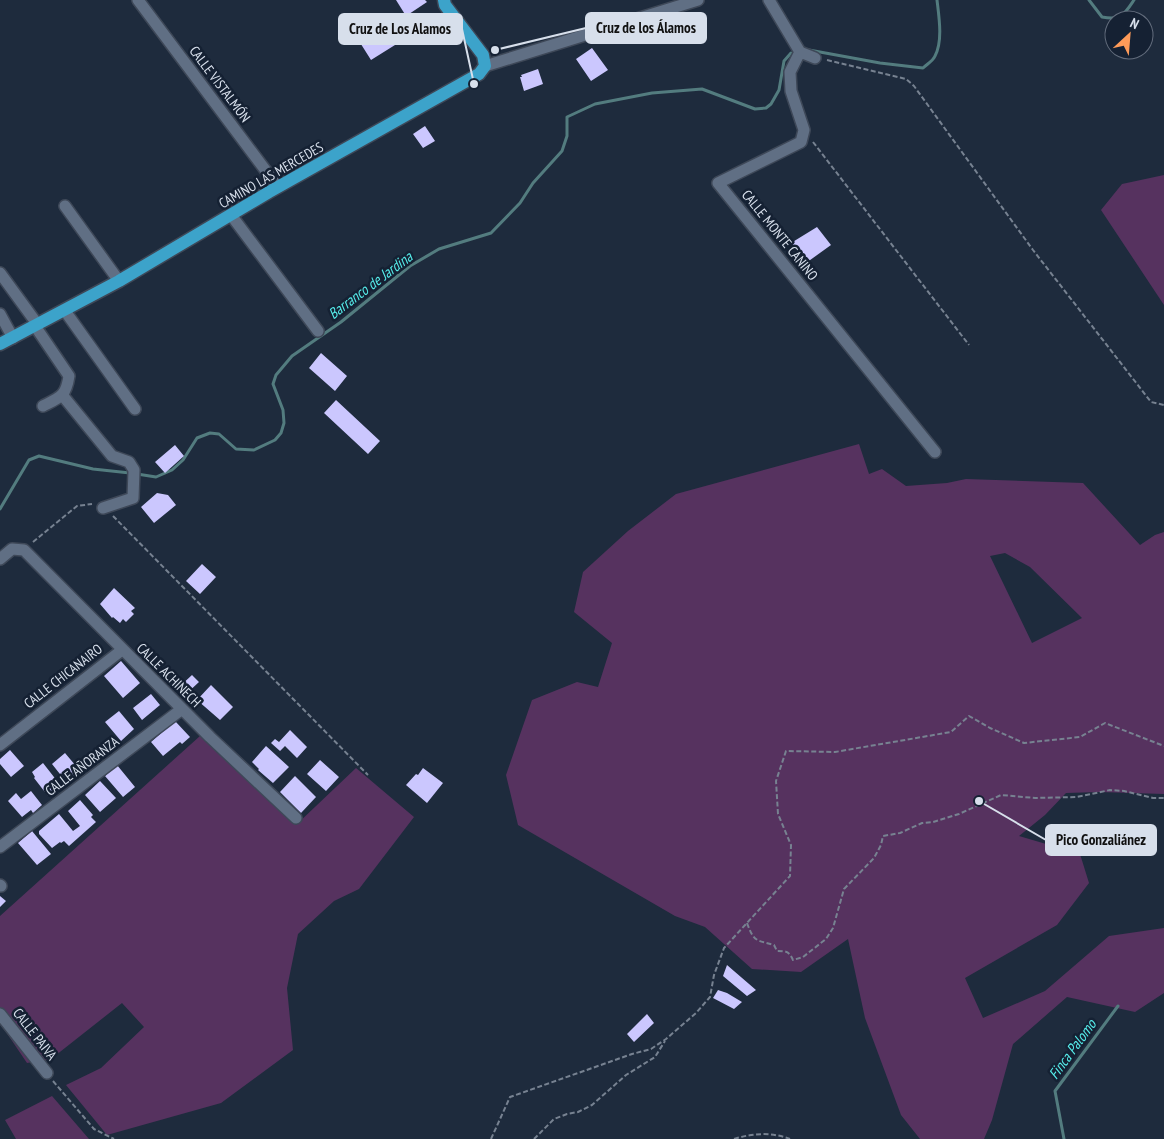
<svg xmlns="http://www.w3.org/2000/svg" width="1164" height="1139" font-family="'PT Sans Narrow',sans-serif">
  <style>
    .green { fill: #56325f; fill-rule: evenodd }
    .lines { fill: none; stroke-linecap: round; stroke-linejoin: round }
    .stream { stroke: #537c7f; stroke-width: 3 }
    .building { fill: #cbc7fe }
    .minor-casing { stroke: #3e4858; stroke-width: 14 }
    .major-casing { stroke: #3e4858; stroke-width: 15 }
    .path { stroke: #778291; stroke-width: 2; stroke-dasharray: 5 2.5; stroke-linecap: butt }
    .minor { stroke: #606f84; stroke-width: 11 }
    .major { stroke: #3ca3ca; stroke-width: 12 }
    .labels { text-anchor: middle; dominant-baseline: central; stroke-width: 5; stroke-linejoin: round; paint-order: stroke }
    .street-label { font-size: 14px; fill: #d7dfeb; stroke: #152133 }
    .water-label { font-size: 15px; font-style: italic; fill: #56edeb; stroke: #152133 }
    .leader { fill: none; stroke: #d7dfeb; stroke-width: 2 }
    .callout-dot { fill: #d7dfeb; stroke: #152133; stroke-width: 2 }
    .callout { fill: #d7dfeb; stroke: #d7dfeb; stroke-width: 2 }
    .callout-label { font-size: 15px; text-anchor: middle; font-weight: bold; fill: #111 }
  </style>
  <rect width="100%" height="100%" fill="#1e2b3d"/>
  <path class="green" d="M1164 175V305L1101 210 1122 184Z
    M859 444 869 474 882 469 906 486 947 483 966 479 1083 483 1140 545 1155 535 1164 532V794L1099 792 1066 793 1045 815 1019 836 1080 854 1089 883 1057 925 965 978 983 1018 1045 991 1109 936 1164 928V993L1135 1012 1067 997 1013 1044 992 1120 984 1139H920L901 1115 865 1018 848 939 801 972 752 969 705 927 675 916 518 825 506 775 532 700 577 682 598 687 612 643 574 612 583 572 628 531 676 494ZM1005 553 1030 567 1082 618 1032 643 990 556Z
    M200 736 296 825 356 768 414 817 359 889 334 901 298 934 287 988 293 1050 221 1103 107 1135 66 1085 101 1068 144 1027 122 1003 51 1059 27 1063 0 1023V916Z
    M52 1096 89 1139H16L5 1120Z"/>
  <g class="lines">
    <path class="stream" d="M1089 0 1102 17C1121 21 1124 15 1134 0
      M809 50 880 63 923 68C927 64 933 61 935 56 943 41 939 17 937 0
      M137 474 156 477 172 470 183 460 197 438 210 433 219 434 236 449 254 450 275 440 281 433 284 423 283 410 273 384 276 375 292 356 341 322 410 266 439 249 491 233 520 203 533 183 562 151 567 136V117L595 104 652 93 702 89 755 109 766 108 771 104 779 90 784 61 791 53
      M0 509 29 460 39 456 93 469 130 473
      M1064 1139 1055 1091 1118 1006"/>
  </g>
  <path class="building" d="M396 0H425L427 2 406 16Z
    M383 26 395 45 371 60 359 41Z
    M592 48 608 70 591 81 576 59Z
    M538 69 543 84 524 91 520 77H522L521 75Z
    M425 126 435 141 423 148 413 134Z
    M817 227 831 245 806 263 791 243Z
    M321 353 347 376 335 391 309 368Z
    M336 400 380 441 368 454 324 413Z
    M175 445 184 456 165 473 155 462Z
    M157 493 168 495 176 505 154 523 141 507Z
    M202 564 216 577 200 594 186 581Z
    M114 588 135 608 131 611 134 614 126 622 123 619 120 623 113 617 112 618 100 604Z
    M121 661 140 683 123 698 104 676Z
    M192 675 199 682 184 696 177 689Z
    M211 685 233 707 220 720 197 700Z
    M151 694 160 705 142 720 133 708Z
    M119 711 134 729 121 741 105 722Z
    M175 721 190 737 182 744 180 742 163 756 151 742Z
    M290 730 307 747 297 758 285 746 280 751 271 743 275 739 279 742Z
    M266 746 289 767 273 783 258 770 259 769 252 762Z
    M10 750 24 766 11 777 0 764V759Z
    M65 753 81 772 67 783 52 764Z
    M320 760 339 777 326 791 307 774Z
    M43 763 61 786 48 796 34 778 35 777 32 772Z
    M117 765 135 787 123 797 105 776Z
    M423 768 443 783 427 803 406 785 416 774 418 775Z
    M295 776 316 797 301 813 280 792Z
    M100 781 116 798 100 812 85 795Z
    M31 791 42 805 33 813 31 810 22 817 8 801 16 793 21 799Z
    M80 800 93 815 91 817 96 822 69 846 64 841 61 843 60 842 52 848 39 834V831L59 814 73 831 80 826 68 811Z
    M32 831 51 854 37 865 18 843Z
    M0 896 6 901 0 907Z
    M727 965 756 990 747 996 723 976Z
    M718 990 727 993 742 1002 734 1009 713 998Z
    M647 1014 654 1023 634 1042 627 1034Z"/>
  <g class="lines">
    <g class="minor-casing">
      <path id="minor" d="M138 0 278 187
        M769 0 800 52 815 58
        M800 52 790 72 791 91 804 130 801 142 718 183 935 452
        M485 66 698 0
        M65 206 119 281
        M231 215 318 331
        M0 273 38 325
        M65 311 135 409
        M0 314 13 338
        M35 326 69 376C66 396 61 397 43 406
        M63 396 112 456 129 462 134 470 133 498 103 508
        M0 559 12 549 24 550 210 737 296 818
        M0 745 122 650
        M0 847 182 709
        M0 885 1 886
        M0 1014 47 1073"/>
    </g>
    <g class="major-casing">
      <path id="major" d="M0 344 119 281 269 192 479 74 485 66 483 55 445 5 444 0"/>
    </g>
    <path class="path" d="M827 60 906 79 914 86 1033 250 1151 402 1164 405
      M813 142 969 345
      M113 516 368 775
      M33 542 77 506 92 504
      M747 923C754 942 756 940 774 945L777 951C786 951 789 951 793 960L803 957 826 939 833 928 844 889 874 858 881 845 883 836 900 833 922 823 933 822 959 814 1001 795 1035 798 1077 797 1110 790 1124 791 1153 798H1164
      M53 1081 94 1129 114 1139
      M491 1139 510 1097 632 1054 651 1049 666 1039 696 1013 710 997 714 975 724 948 790 876 791 845 778 814 776 781 786 751 835 752 951 732 969 716 990 728 1024 743 1080 737 1105 723 1164 746
      M534 1139 554 1119 567 1114 578 1112 592 1105 626 1075 655 1057 665 1041
      M734 1139C753 1133 772 1132 790 1139"/>
    <use href="#minor" class="minor"/>
    <use href="#major" class="major"/>
  </g>
  <g class="labels">
    <g class="street-label">
      <text transform="translate(220 84) rotate(53)">CALLE VISTALMÓN</text>
      <text transform="translate(271 175) rotate(-30)">CAMINO LAS MERCEDES</text>
      <text transform="translate(780 235) rotate(51)">CALLE MONTE CANINO</text>
      <text transform="translate(169 675) rotate(45)">CALLE ACHINECH</text>
      <text transform="translate(63 676) rotate(-38)">CALLE CHICANAIRO</text>
      <text transform="translate(82 766) rotate(-37)">CALLE AÑORANZA</text>
      <text transform="translate(35 1034) rotate(52)">CALLE PAIVA</text>
    </g>
    <g class="water-label">
      <text transform="translate(370 285) rotate(-37)">Barranco de Jardina</text>
      <text transform="translate(1072 1049) rotate(-54)">Finca Palomo</text>
    </g>
  </g>
  <path class="leader" d="M495 50L586 28M474 84L462 29M979 801L1046 840"/>
  <g class="callout-dot">
    <circle cx="495" cy="50" r="5"/>
    <circle cx="474" cy="84" r="5"/>
    <circle cx="979" cy="801" r="5"/>
  </g>
  <g class="callout">
    <rect x="586" y="13" width="120" height="30" rx="5"/>
    <rect x="339" y="14" width="123" height="30" rx="5"/>
    <rect x="1046" y="825" width="110" height="30" rx="5"/>
  </g>
  <g class="callout-label">
    <text x="646" y="33">Cruz de los Álamos</text>
    <text x="400" y="34">Cruz de Los Alamos</text>
    <text x="1101" y="845">Pico Gonzaliánez</text>
  </g>
  <g transform="translate(1129 35) rotate(26)"><circle r="24" fill="#152133" stroke="#636d7d"/>
  <path d="M0-4L9 19L0 12L-9 19Z" fill="#fe9b59"/>
  <text y="-8" font-size="14" font-weight="bold" text-anchor="middle" fill="#d7dfeb">N</text>
  </g>
</svg>
